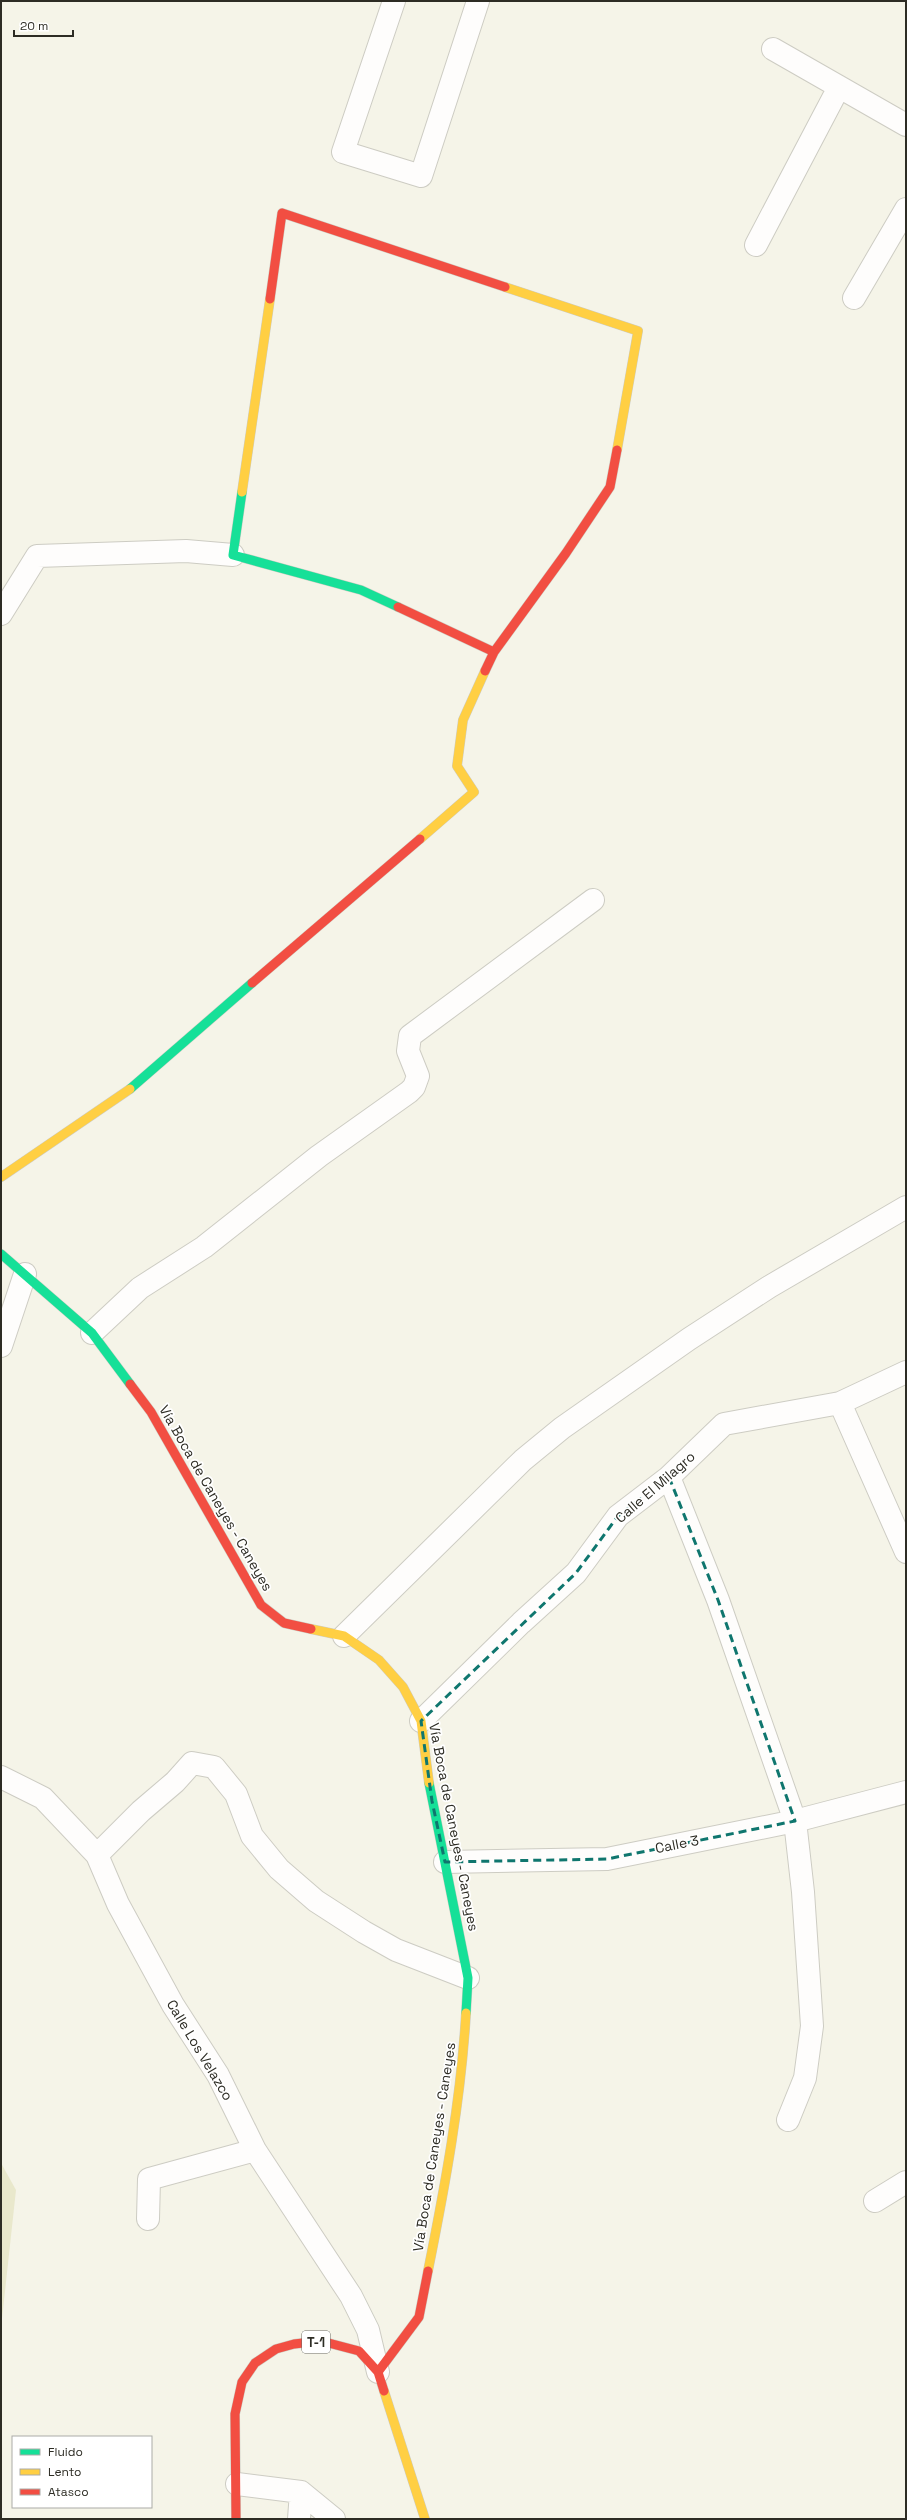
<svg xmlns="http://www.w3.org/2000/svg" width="907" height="2520" font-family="'Space Grotesk',sans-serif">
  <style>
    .green { fill: #e9e8cc }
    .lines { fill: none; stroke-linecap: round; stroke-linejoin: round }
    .street-casing { stroke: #cdccc3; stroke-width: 24 }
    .fast-casing { stroke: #cdccc3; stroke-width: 10 }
    .slow-casing { stroke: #cdccc3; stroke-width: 10 }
    .jam-casing { stroke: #cdccc3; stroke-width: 10 }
    .street { stroke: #fefdfc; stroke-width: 22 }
    .fast { stroke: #16e098; stroke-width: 9 }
    .slow { stroke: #ffcf43; stroke-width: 9 }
    .jam { stroke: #f24e42; stroke-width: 9 }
    .marked { fill: none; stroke: #0f766e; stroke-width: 3; stroke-dasharray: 8 5; stroke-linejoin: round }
    .labels { text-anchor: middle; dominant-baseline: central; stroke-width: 3.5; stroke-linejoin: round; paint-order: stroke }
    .shield { fill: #fff; stroke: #6c6b66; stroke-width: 1 }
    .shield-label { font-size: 13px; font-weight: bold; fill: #2d2c24 }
    .street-label { font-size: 14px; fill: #2d2c24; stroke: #fff }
  </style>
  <rect width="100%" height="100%" fill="#f5f4e8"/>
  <path class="green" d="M1 2163 16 2190 1 2328Z"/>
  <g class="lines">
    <g class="street-casing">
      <path id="street" d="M394 1 343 152 421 176 478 1
        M773 49 906 125
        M756 245 839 87
        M854 298 906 209
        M1 614 37 556 186 551 233 555
        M92 1333 140 1288 204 1247 319 1156 409 1092 414 1087 418 1076 408 1051 410 1036 593 900
        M1 1346 25 1274
        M840 1403 906 1552
        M669 1477 718 1600 795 1821 803 1892 812 2026 805 2078 788 2120
        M344 1636 523 1460 562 1428 689 1339 769 1287 906 1207
        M421 1721 521 1623 576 1573 618 1516 669 1477 724 1424 840 1403 906 1372
        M1 1777 43 1798 97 1855 118 1904 173 2005 218 2075 255 2150 351 2296 368 2330 378 2372
        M97 1855 141 1811 175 1782 192 1763 214 1767 236 1794 252 1836 279 1869 316 1901 364 1932 396 1950 468 1978
        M445 1862 607 1859 795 1821 906 1792
        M875 2201 906 2182
        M148 2219 149 2179 255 2150
        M237 2484 301 2492 334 2519
        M299 2519 301 2492"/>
    </g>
    <g class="fast-casing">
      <path id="fast" d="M242 492 233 555 361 590 398 607
        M130 1089 252 983
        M1 1254 92 1333 130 1384
        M429 1783 468 1978 466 2013"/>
    </g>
    <g class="slow-casing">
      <path id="slow" d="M505 287 638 331 617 450
        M242 492 270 299
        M420 839 474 792 457 766 463 720 485 671
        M1 1177 130 1089
        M311 1629 344 1636 379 1660 403 1687 421 1721 429 1783
        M428 2271C445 2186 461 2100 466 2013
        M384 2391 425 2519"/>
    </g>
    <g class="jam-casing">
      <path id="jam" d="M270 299 282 213 505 287
        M398 607 494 652
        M485 671 494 652 566 553 610 487 617 450
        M252 983 420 839
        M130 1384 151 1412 261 1605 284 1623 311 1629
        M378 2372 419 2317 428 2271
        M236 2519 235 2414 242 2382 255 2363 276 2349 294 2344 321 2341 359 2351 378 2372 384 2391"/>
    </g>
    <use href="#street" class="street"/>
    <use href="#fast" class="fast"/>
    <use href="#slow" class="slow"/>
    <use href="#jam" class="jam"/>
  </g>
  <path class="marked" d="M669 1477 718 1600 795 1821 607 1859 445 1862 432 1801 421 1721 576 1573 618 1516Z"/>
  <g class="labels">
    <rect class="shield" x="302" y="2331" width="28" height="22" rx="3"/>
    <g class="shield-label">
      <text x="316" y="2342">T-1</text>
    </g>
    <g class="street-label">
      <text transform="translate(655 1487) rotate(-41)">Calle El Milagro</text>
      <text transform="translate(216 1498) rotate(60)">Vía Boca de Caneyes - Caneyes</text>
      <text transform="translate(454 1827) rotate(79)">Vía Boca de Caneyes - Caneyes</text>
      <text transform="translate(677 1844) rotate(-11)">Calle 3</text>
      <text transform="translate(200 2050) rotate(59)">Calle Los Velazco</text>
      <text transform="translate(434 2147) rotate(-81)">Vía Boca de Caneyes - Caneyes</text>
    </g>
  </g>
  <rect width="907" height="2520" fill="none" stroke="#2d2c24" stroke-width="4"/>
  <rect x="12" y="2436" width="140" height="72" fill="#ffffff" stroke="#ababa7"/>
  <rect x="20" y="2449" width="20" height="6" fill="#16e098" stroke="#ababa7"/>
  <text x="48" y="2456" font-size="12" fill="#2d2c24">Fluido</text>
  <rect x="20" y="2469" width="20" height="6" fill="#ffcf43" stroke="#ababa7"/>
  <text x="48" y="2476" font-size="12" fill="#2d2c24">Lento</text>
  <rect x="20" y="2489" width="20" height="6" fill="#f24e42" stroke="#ababa7"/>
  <text x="48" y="2496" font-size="12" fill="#2d2c24">Atasco</text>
  <path d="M14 30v6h59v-6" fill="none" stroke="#2d2c24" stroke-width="2"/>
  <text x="20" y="30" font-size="12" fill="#2d2c24" stroke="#ffffff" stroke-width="3" paint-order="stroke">20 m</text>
</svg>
